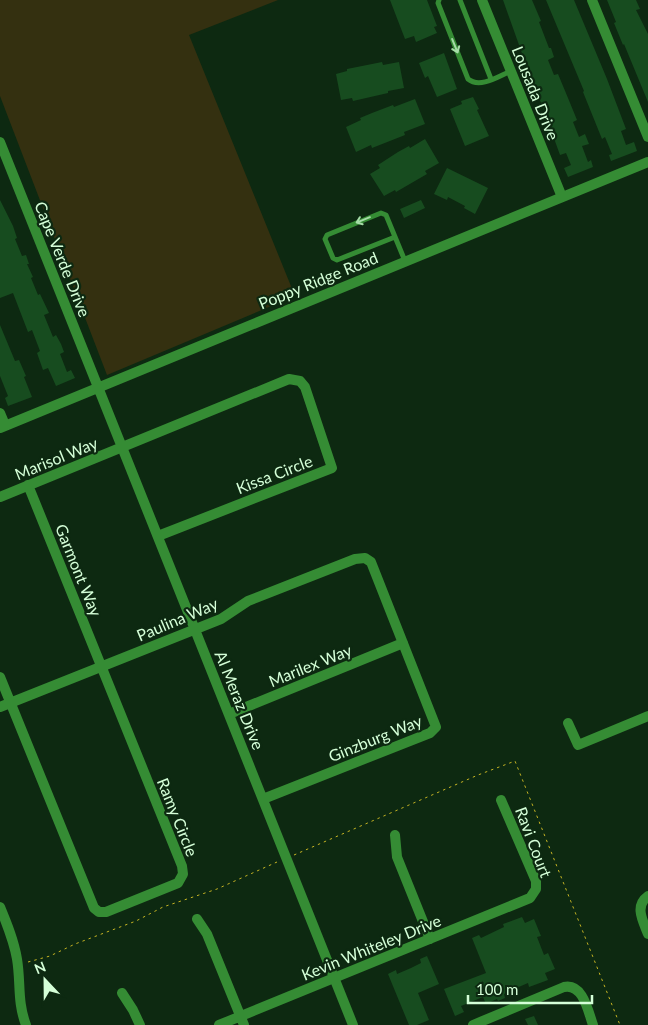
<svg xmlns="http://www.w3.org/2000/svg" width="648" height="1025" font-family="Lato,sans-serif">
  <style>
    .green { fill: #343010 }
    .building { fill: #174c1f }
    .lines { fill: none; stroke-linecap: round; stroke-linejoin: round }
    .path { stroke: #c5b323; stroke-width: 1; stroke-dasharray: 2.5 4; stroke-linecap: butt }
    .service { stroke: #358c34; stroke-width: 5 }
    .minor { stroke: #358c34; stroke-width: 10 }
    .oneway { stroke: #a5dca7 }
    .labels { text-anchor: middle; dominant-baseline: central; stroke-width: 4.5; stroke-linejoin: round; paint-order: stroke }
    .street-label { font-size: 16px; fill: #d5ffd8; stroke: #0d2911 }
  </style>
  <rect width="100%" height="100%" fill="#0d2911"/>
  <path class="green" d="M0 0H278L189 35 295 296 107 375 0 96Z"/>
  <path class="building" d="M390 0H427L437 26 434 27 437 33 416 42 414 36 405 39Z
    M503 0H532L541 21 539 22 549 48H551L554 57 548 60 554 75 558 74 568 98 577 120 573 122 579 137 585 134 589 144 582 146 588 162 591 160 593 167 568 177 564 168 571 165 566 153 560 155 542 105 522 60 524 59Z
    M546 0H574L607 79 626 129 621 131 626 145 634 142 637 151 611 161 609 155 612 154 605 137 602 139 583 92 584 91Z
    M607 0H636L640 9 636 10 648 34V102L624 44 623 45 614 23 616 22Z
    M444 53 457 89 437 97 428 76 425 78 419 63Z
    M382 62 383 65 399 62 404 88 388 91V93L353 101 352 98 341 100 336 74 347 71V69Z
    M473 97 479 109 477 110 489 136 465 146 450 109 462 104 461 101Z
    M415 99 425 124 404 132 405 135 400 137 372 148 371 145 356 152 346 127 361 120 360 118 372 113 393 105 394 107Z
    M425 139 439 163 425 171 427 174 396 192 395 190 384 196 370 174 380 168 378 165 398 152 409 146 410 148Z
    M447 168 488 188 475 214 464 208 465 206 448 197 447 200 434 194Z
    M0 200 13 226 17 238 15 239 22 256 26 255 29 264H27L33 277 31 278 38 295 40 294 49 313 44 315 53 337 56 335 61 344 64 352 60 354 67 372 71 370 75 378 56 386 48 368 43 370 37 353 40 351 32 330 28 332 13 293 0 298Z
    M421 200 425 208 404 218 400 209Z
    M0 325 15 361 19 360 26 376 24 377 32 397 8 406 5 398 8 396 0 376Z
    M522 917 525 923 534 919 541 936 537 937 544 955 548 953 555 969 545 973 548 980 529 987 528 983 514 989 504 994 505 998 498 1001 497 999 486 1004 483 997 461 1006 464 1012 455 1016 444 989 486 973 472 938 479 935 481 938 504 927 503 924Z
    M427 956 439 984 418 993 429 1020 417 1025H409L388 974 396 970 397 974 411 968 421 963 420 959Z
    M534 1016 538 1025H528L525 1019Z"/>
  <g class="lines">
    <path class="path" d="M294 855 478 775 515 761 620 1025
      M28 962 50 956 75 944 136 921 163 907 217 889 277 862"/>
    <path class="service" d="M439 0 438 3 468 79C480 89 499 76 511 71
      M460 0 491 79
      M395 237 337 260 333 258 325 239 327 235 381 213 386 215 405 261"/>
    <path class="minor" d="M482 0 562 197
      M592 0 648 137
      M0 142 353 1025
      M0 413 5 425
      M0 428 648 162
      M0 497 289 379 300 381 305 387 332 468 158 536
      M0 677 94 908 99 912H106L178 883 183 874 182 866 28 485
      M0 707 221 619 248 601 355 559 365 558 371 562 436 727 430 733 263 799
      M229 714 403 643
      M568 723 578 745 648 716
      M395 835 397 857 430 939
      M648 896C634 906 643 921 648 934
      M0 907C7 924 14 941 17 959 21 983 17 1001 26 1025
      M197 919 207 934 244 1025
      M122 993 133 1010 140 1025
      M219 1025 530 898 536 889V881L501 800
      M473 1025 564 987C583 983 588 1011 593 1025"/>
  </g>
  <defs><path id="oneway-shaft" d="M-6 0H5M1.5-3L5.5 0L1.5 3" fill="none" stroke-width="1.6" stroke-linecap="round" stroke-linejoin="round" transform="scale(1.25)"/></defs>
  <g class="oneway">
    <use href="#oneway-shaft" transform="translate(455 46) rotate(68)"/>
    <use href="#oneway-shaft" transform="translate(363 220) rotate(158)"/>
  </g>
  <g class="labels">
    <g class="street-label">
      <text transform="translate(536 93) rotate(68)">Lousada Drive</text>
      <text transform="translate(63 259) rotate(68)">Cape Verde Drive</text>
      <text transform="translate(318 280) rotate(-22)">Poppy Ridge Road</text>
      <text transform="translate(56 458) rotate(-22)">Marisol Way</text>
      <text transform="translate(274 474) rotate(-21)">Kissa Circle</text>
      <text transform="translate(79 570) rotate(68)">Garmont Way</text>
      <text transform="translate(177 619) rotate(-23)">Paulina Way</text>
      <text transform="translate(310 665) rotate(-22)">Marilex Way</text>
      <text transform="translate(240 700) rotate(68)">Al Meraz Drive</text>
      <text transform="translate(375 738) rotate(-22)">Ginzburg Way</text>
      <text transform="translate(178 817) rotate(68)">Ramy Circle</text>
      <text transform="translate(534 842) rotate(69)">Ravi Court</text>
      <text transform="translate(371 947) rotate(-22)">Kevin Whiteley Drive</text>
    </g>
  </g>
  <g transform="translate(45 980) rotate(338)" stroke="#0d2911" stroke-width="4" paint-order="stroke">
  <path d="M0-4L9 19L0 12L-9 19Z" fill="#d5ffd8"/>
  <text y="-8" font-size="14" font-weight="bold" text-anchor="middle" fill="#d5ffd8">N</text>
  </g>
  <path d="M468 995v8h124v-8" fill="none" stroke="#d5ffd8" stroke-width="2.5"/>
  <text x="476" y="995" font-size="15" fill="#d5ffd8" stroke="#0d2911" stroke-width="4" paint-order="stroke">100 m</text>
</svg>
